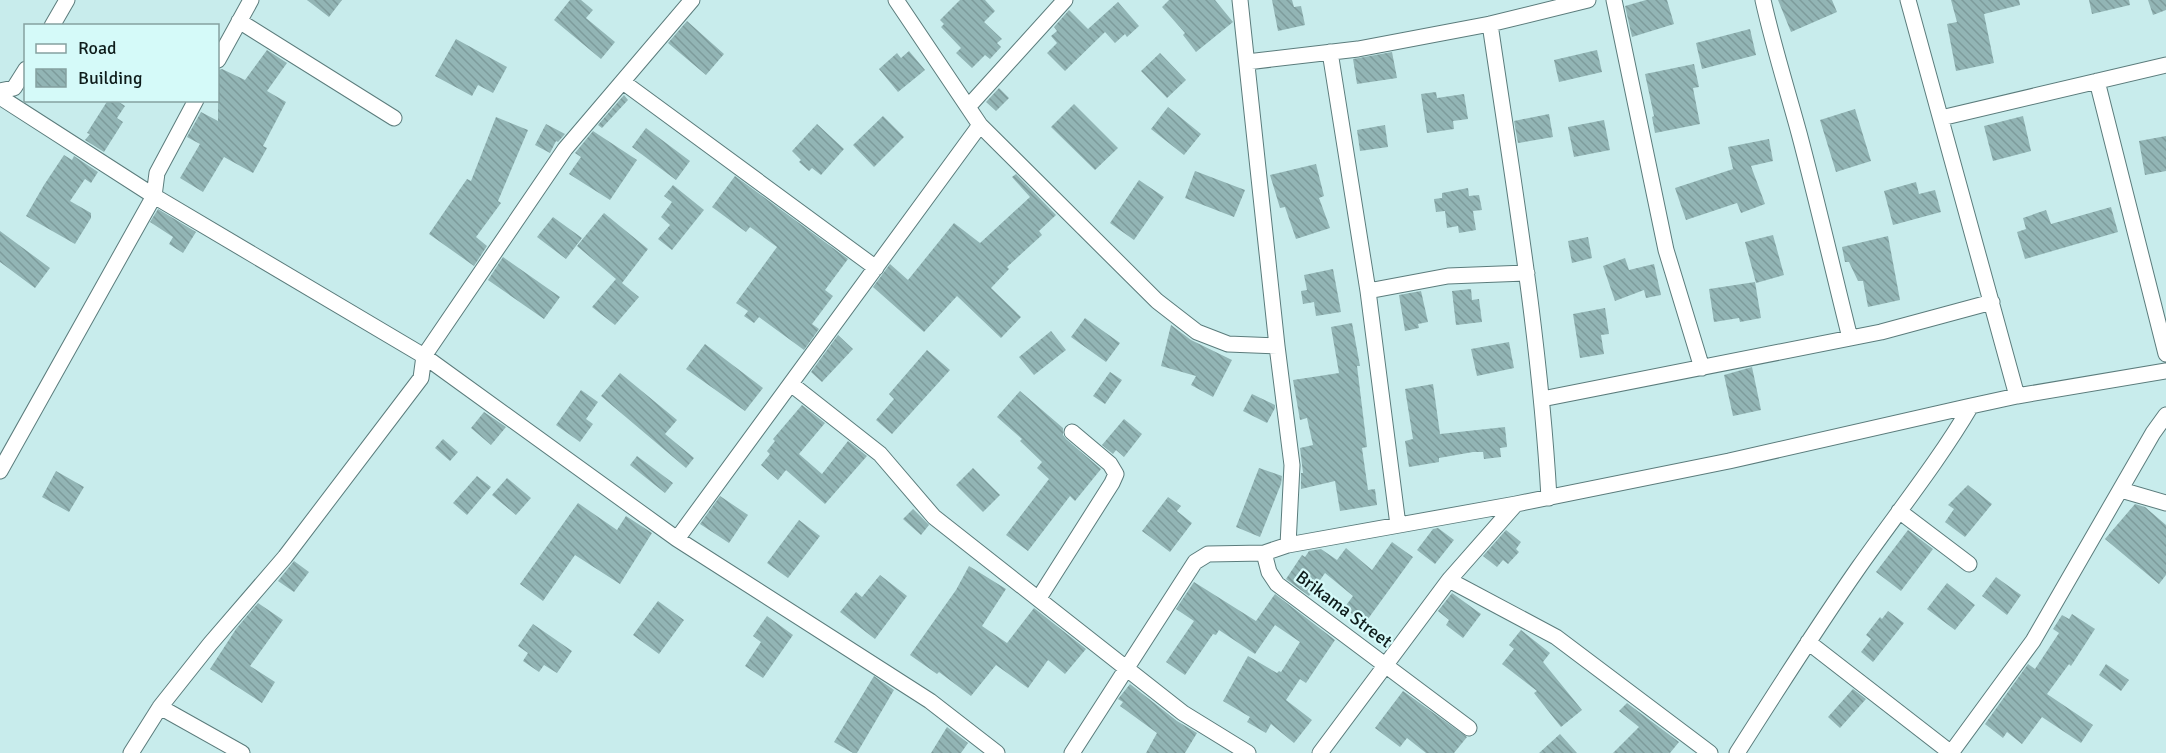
<svg xmlns="http://www.w3.org/2000/svg" width="2166" height="753" font-family="Signika,sans-serif">
  <style>
    .building { fill: url(#building-back-hatch) }
    .lines { fill: none; stroke-linecap: round; stroke-linejoin: round }
    .street-casing { stroke: #5b7c7c; stroke-width: 17 }
    .street { stroke: #fff; stroke-width: 15 }
    .labels { text-anchor: middle; dominant-baseline: central; stroke-width: 4.5; stroke-linejoin: round; paint-order: stroke }
    .street-label { font-size: 18px; fill: #0e1c1b; stroke: #d5faf9 }
  </style>
  <defs>
    <pattern id="building-back-hatch" width="6" height="6" patternUnits="userSpaceOnUse" patternTransform="scale(1.5)"><rect width="6" height="6" fill="#92b5b5"/><path d="M-1 5l2 2M0 0l6 6M5-1l2 2" fill="none" stroke="#7d9b9b"/></pattern>
  </defs>
  <rect width="100%" height="100%" fill="#c8ecec"/>
  <path class="building" d="M307 0H342L329 17Z
    M570 0H581L593 10 586 18 615 42 601 59 554 20Z
    M960 0H985L995 11 984 22 1002 39 997 43 1001 47 990 59 985 55 972 68 956 53 961 48 941 27 944 24 940 20Z
    M1169 0H1215L1233 22 1196 52 1183 35 1185 33 1162 7Z
    M1272 0H1292L1294 7 1301 6 1305 25 1278 31Z
    M1646 0H1667L1674 24 1632 37 1625 6Z
    M1778 0H1832L1837 12 1791 32Z
    M1951 0H2019L2020 5 1984 14 1994 63 1956 71 1947 24 1957 22Z
    M2089 0H2129L2130 5 2092 14Z
    M2148 0H2166V10L2153 15Z
    M1118 2 1139 26 1127 37 1125 34 1115 43 1105 32 1065 71 1047 53 1057 43 1051 36 1057 31 1054 27 1069 10 1088 29Z
    M687 21 724 54 706 75 668 43Z
    M1750 29 1756 55 1702 69 1696 43Z
    M456 39 507 67 493 93 478 85 472 96 435 76Z
    M267 50 287 63 267 91 286 102 263 146 267 148 253 173 224 157 203 192 180 178 200 144 187 137 201 112 218 121V70L222 69 245 80Z
    M1597 50 1602 72 1559 82 1554 60Z
    M909 51 925 70 898 92 879 69 897 53 901 58Z
    M1392 52 1397 78 1357 84 1353 59Z
    M1160 53 1186 80 1167 98 1141 71Z
    M1694 64 1699 87 1693 88 1700 124 1655 133 1652 117 1654 116 1645 74Z
    M999 88 1009 98 996 111 986 102Z
    M1436 92 1437 98 1464 94 1468 119 1453 121 1454 129 1427 133 1421 94Z
    M624 95 628 100 602 128 598 125Z
    M108 100H116L125 106 117 118 123 122 104 152 85 140 90 134 87 133Z
    M1074 104 1118 148 1095 170 1051 127Z
    M1168 107 1201 134 1184 155 1151 129Z
    M1855 109 1871 161 1836 172 1820 120Z
    M1549 114 1553 137 1518 143 1514 121Z
    M883 116 904 137 874 167 853 145Z
    M2023 116 2031 151 1993 161 1984 126Z
    M496 117 528 130 498 201 501 203 476 237 487 246 474 266 429 234 467 179 471 181Z
    M1604 120 1610 150 1574 157 1568 127Z
    M546 124 565 134 558 142 556 141 550 153 535 145Z
    M817 124 844 149 821 175 812 168 809 171 799 162 801 160 792 151Z
    M1385 125 1388 147 1360 151 1357 130Z
    M646 128 690 161 676 180 632 147Z
    M593 131 637 160 610 200 569 174 581 157 575 153Z
    M2166 136V171L2145 175 2139 141Z
    M1769 139 1773 161 1751 166 1765 204 1741 213 1737 203 1686 220 1675 188 1733 169 1728 147Z
    M64 155 72 160 74 156 98 172 91 183 85 179 70 201 91 213V218L75 244 26 216 44 185Z
    M1316 164 1324 196 1319 198 1330 228 1296 239 1285 207 1280 208 1270 175Z
    M1195 171 1245 190 1234 217 1185 198Z
    M1016 174 1056 215 1039 231 1042 235 1007 267 1009 269 991 288 1021 317 1001 338 957 296 924 332 873 287 890 264 908 280 954 223 980 243 1030 197 1012 177Z
    M735 176 848 259 825 290 833 296 812 324 819 329 804 350 759 317 754 323 744 316 748 311 736 303 777 247 750 227 746 232 712 207Z
    M1139 180 1164 197 1134 240 1110 223Z
    M1916 182 1919 194 1935 190 1941 212 1893 225 1884 191Z
    M673 185 704 210 672 250 658 239 670 225 661 217 672 202 664 196Z
    M1468 188 1469 196 1479 195 1482 210 1473 211 1476 230 1459 233 1458 226 1447 228 1445 211 1436 212 1434 199 1442 198V193Z
    M2111 207 2118 232 2025 259 2017 232 2026 229 2023 218 2046 210 2051 224Z
    M158 209 196 232 183 253 169 244 173 237 150 222Z
    M604 213 648 249 622 283 639 297 615 325 592 307 616 279 577 246Z
    M553 217 582 238 566 259 537 237Z
    M0 231 50 268 35 288 0 262Z
    M1773 235 1784 275 1756 283 1745 242Z
    M1888 236 1900 300 1868 307 1863 281H1858L1849 262H1845L1842 247Z
    M1588 237 1592 258 1572 263 1568 241Z
    M503 257 560 297 544 319 488 280Z
    M1625 258 1629 270 1654 264 1661 295 1646 298 1644 290 1615 301 1603 266Z
    M1333 269 1341 312 1316 316 1314 302 1303 304 1301 291 1307 290 1304 275Z
    M1755 282 1761 318 1740 322 1739 318 1714 322 1709 289Z
    M1471 289 1472 300 1479 299 1482 322 1456 325 1452 291Z
    M1421 291 1428 322 1418 324 1419 328 1405 331 1399 295Z
    M1605 308 1609 334 1601 335 1604 354 1580 358 1573 314Z
    M1085 318 1120 343 1106 362 1071 337Z
    M1352 323 1360 366H1357L1367 447 1362 448 1368 490 1375 489 1377 505 1340 511 1335 481 1301 489V473H1303L1300 448 1313 445 1307 418 1300 420 1293 380 1339 373 1331 327Z
    M1171 325 1191 340 1232 360 1213 397 1191 385 1196 376 1161 366Z
    M1051 331 1066 350 1034 375 1019 357Z
    M838 335 853 349 822 382 811 372Z
    M1509 342 1514 368 1477 376 1471 349Z
    M705 344 763 388 745 411 686 369Z
    M927 350 950 370 892 434 876 420 894 399 889 394Z
    M1752 367 1761 410 1733 416 1724 375Z
    M1110 372 1122 380 1105 404 1093 396Z
    M620 373 677 420 665 434 694 458 686 468 601 396Z
    M1433 384 1440 434 1505 427 1507 447 1500 448 1501 457 1484 459 1483 452H1473L1439 458V462L1409 467 1405 441 1413 439 1405 389Z
    M581 390 598 402 586 419 593 424 580 442 556 425Z
    M1020 391 1063 428V435L1066 439 1101 469 1075 501 1070 496 1028 551 1006 535 1049 479 1037 468 1042 462 1020 441 1022 439 997 417Z
    M1252 394 1275 405V408L1267 423 1243 411Z
    M802 405 825 423 799 454 822 474 848 441 867 456 825 504 786 470 778 480 761 465 770 454 767 451 775 441 773 439Z
    M484 412 506 427 491 445 471 428Z
    M1124 419 1142 434 1124 457 1116 450 1113 454 1102 445Z
    M443 439 458 452 450 461 435 448Z
    M637 456 673 483 665 493 630 465Z
    M973 468 1000 495 983 512 956 485Z
    M1259 468 1282 476 1281 484 1260 537 1236 527Z
    M56 471 84 487 69 512 42 497Z
    M477 476 491 487 467 515 453 503Z
    M507 478 531 498 516 515 492 495Z
    M1968 485 1992 504 1965 537 1945 522 1954 509 1948 505Z
    M720 496 748 515 729 543 700 524Z
    M1168 497 1181 506 1177 511 1192 523 1170 552 1142 531Z
    M578 503 617 530 626 516 652 533 620 584 575 555 543 601 520 584Z
    M2135 504 2145 507 2166 525V575L2159 584 2105 539Z
    M913 509 929 525 921 535 903 519Z
    M799 520 820 536 788 578 767 563Z
    M1438 528 1454 540 1435 564 1417 550 1433 529Z
    M1506 530 1521 542 1516 549 1519 552 1508 564 1503 560 1497 567 1483 556Z
    M1908 530 1933 549 1901 591 1876 572Z
    M1392 542 1413 557 1365 623 1344 608 1353 596 1325 573 1309 596 1286 579 1302 555 1305 557 1309 551 1321 549 1337 560 1346 548 1372 570Z
    M294 561 309 572 294 592 278 581Z
    M969 566 1006 589 982 626 1007 643 1034 608 1086 649 1065 674 1048 660 1028 688 996 665 971 696 939 672 937 674 910 655 956 590Z
    M880 575 907 596 875 639 840 612 856 592 862 597Z
    M1996 577 2021 595 2007 615 1982 596Z
    M1194 582 1256 621 1275 594 1335 640 1306 683 1300 679 1286 700 1312 720 1294 743 1271 724 1266 733 1247 722 1250 717 1223 701 1248 656 1277 673 1279 671 1281 672 1300 642 1275 625 1255 654 1219 630 1216 635 1213 634 1185 675 1166 662 1194 621 1176 609Z
    M1947 583 1975 605 1955 630 1927 609Z
    M1452 593 1481 614 1463 638 1446 625 1449 620 1438 611Z
    M658 601 684 620 659 654 633 635Z
    M258 603 283 620 250 666 275 682 262 703 210 669 236 629Z
    M1888 611 1904 623 1873 662 1861 652 1871 639 1866 635 1880 617 1882 619Z
    M2072 614 2095 629 2071 666 2069 664 2047 694 2093 725 2081 743 2042 717 2022 744 2007 732 2003 738 1985 724 2028 664 2035 669 2059 633 2053 629 2062 615 2069 619Z
    M767 616 793 635 763 678 745 666 761 642 753 636Z
    M533 624 572 651 557 673 544 665 539 672 523 661 528 653 518 646Z
    M1521 630 1550 653 1543 662 1582 710 1561 727 1534 693 1537 691 1502 664 1514 649 1509 645Z
    M2106 664 2129 680 2121 691 2099 675Z
    M874 676 894 690 857 753H853L834 742Z
    M1130 684 1177 721 1197 733 1185 753H1146L1157 733 1120 706 1123 702 1118 699Z
    M1853 689 1866 699 1840 728 1828 717Z
    M1403 691 1467 737 1454 753H1426L1407 738 1400 747 1375 728Z
    M1627 703 1679 742 1670 753H1613L1639 727 1619 711Z
    M947 727 968 743 961 753H931Z
    M1560 734 1577 753H1539Z"/>
  <g class="lines">
    <g class="street-casing">
      <path id="street" d="M692 0 565 149 424 356 677 539 930 701 997 753
        M896 0 980 125 1157 301 1197 332 1228 344 1277 346
        M1240 0 1277 346 1292 465 1288 545 1516 504 1729 461 1971 406C1938 462 1897 513 1859 567 1817 627 1777 690 1737 753
        M1614 0 1666 250 1702 368
        M1763 0C1773 45 1787 89 1799 133 1817 201 1833 270 1850 338
        M1908 0 2017 396 1971 406
        M239 21 394 118
        M1490 24C1513 181 1540 338 1549 498
        M52 26 67 0
        M1330 52 1368 291 1398 525
        M218 60 251 0
        M1247 62 1358 49 1490 24 1588 0
        M2097 81 2166 354
        M623 82 876 268
        M0 91 14 88 26 69
        M0 97 154 196 424 356 421 378 285 557 210 644 160 707 131 753
        M968 107 1065 0
        M1941 118 2166 65
        M1368 291 1448 276 1527 273
        M791 384 880 454 934 517 1183 713 1248 753
        M2017 396 2166 371
        M1542 399 1881 332 1992 302
        M0 471 154 196 157 173 196 100
        M2121 490 2166 503
        M1899 511 1969 564
        M677 539 980 125
        M1264 553 1269 572 1277 584 1469 728
        M1449 580 1556 637 1710 753
        M1039 598 1112 483 1116 474 1110 464 1072 432
        M1808 642 1951 753
        M160 707 242 753
        M1072 753 1195 562 1208 554 1264 553 1288 545
        M1320 753 1449 580 1516 504
        M1951 753 2033 641 2153 433 2166 415"/>
    </g>
    <use href="#street" class="street"/>
  </g>
  <g class="labels">
    <g class="street-label">
      <text transform="translate(1344 609) rotate(37)">Brikama Street</text>
    </g>
  </g>
  <rect x="24" y="24" width="195" height="78" fill="#d5faf9" stroke="#85a1a0" stroke-width="1.5"/>
  <rect x="36" y="44" width="30" height="9" fill="#ffffff" stroke="#85a1a0" stroke-width="1.5"/>
  <text x="78" y="54" font-size="18" fill="#0e1c1b">Road</text>
  <rect x="36" y="69" width="30" height="18" fill="url(#building-back-hatch)" stroke="#85a1a0" stroke-width="1.5"/>
  <text x="78" y="84" font-size="18" fill="#0e1c1b">Building</text>
</svg>
